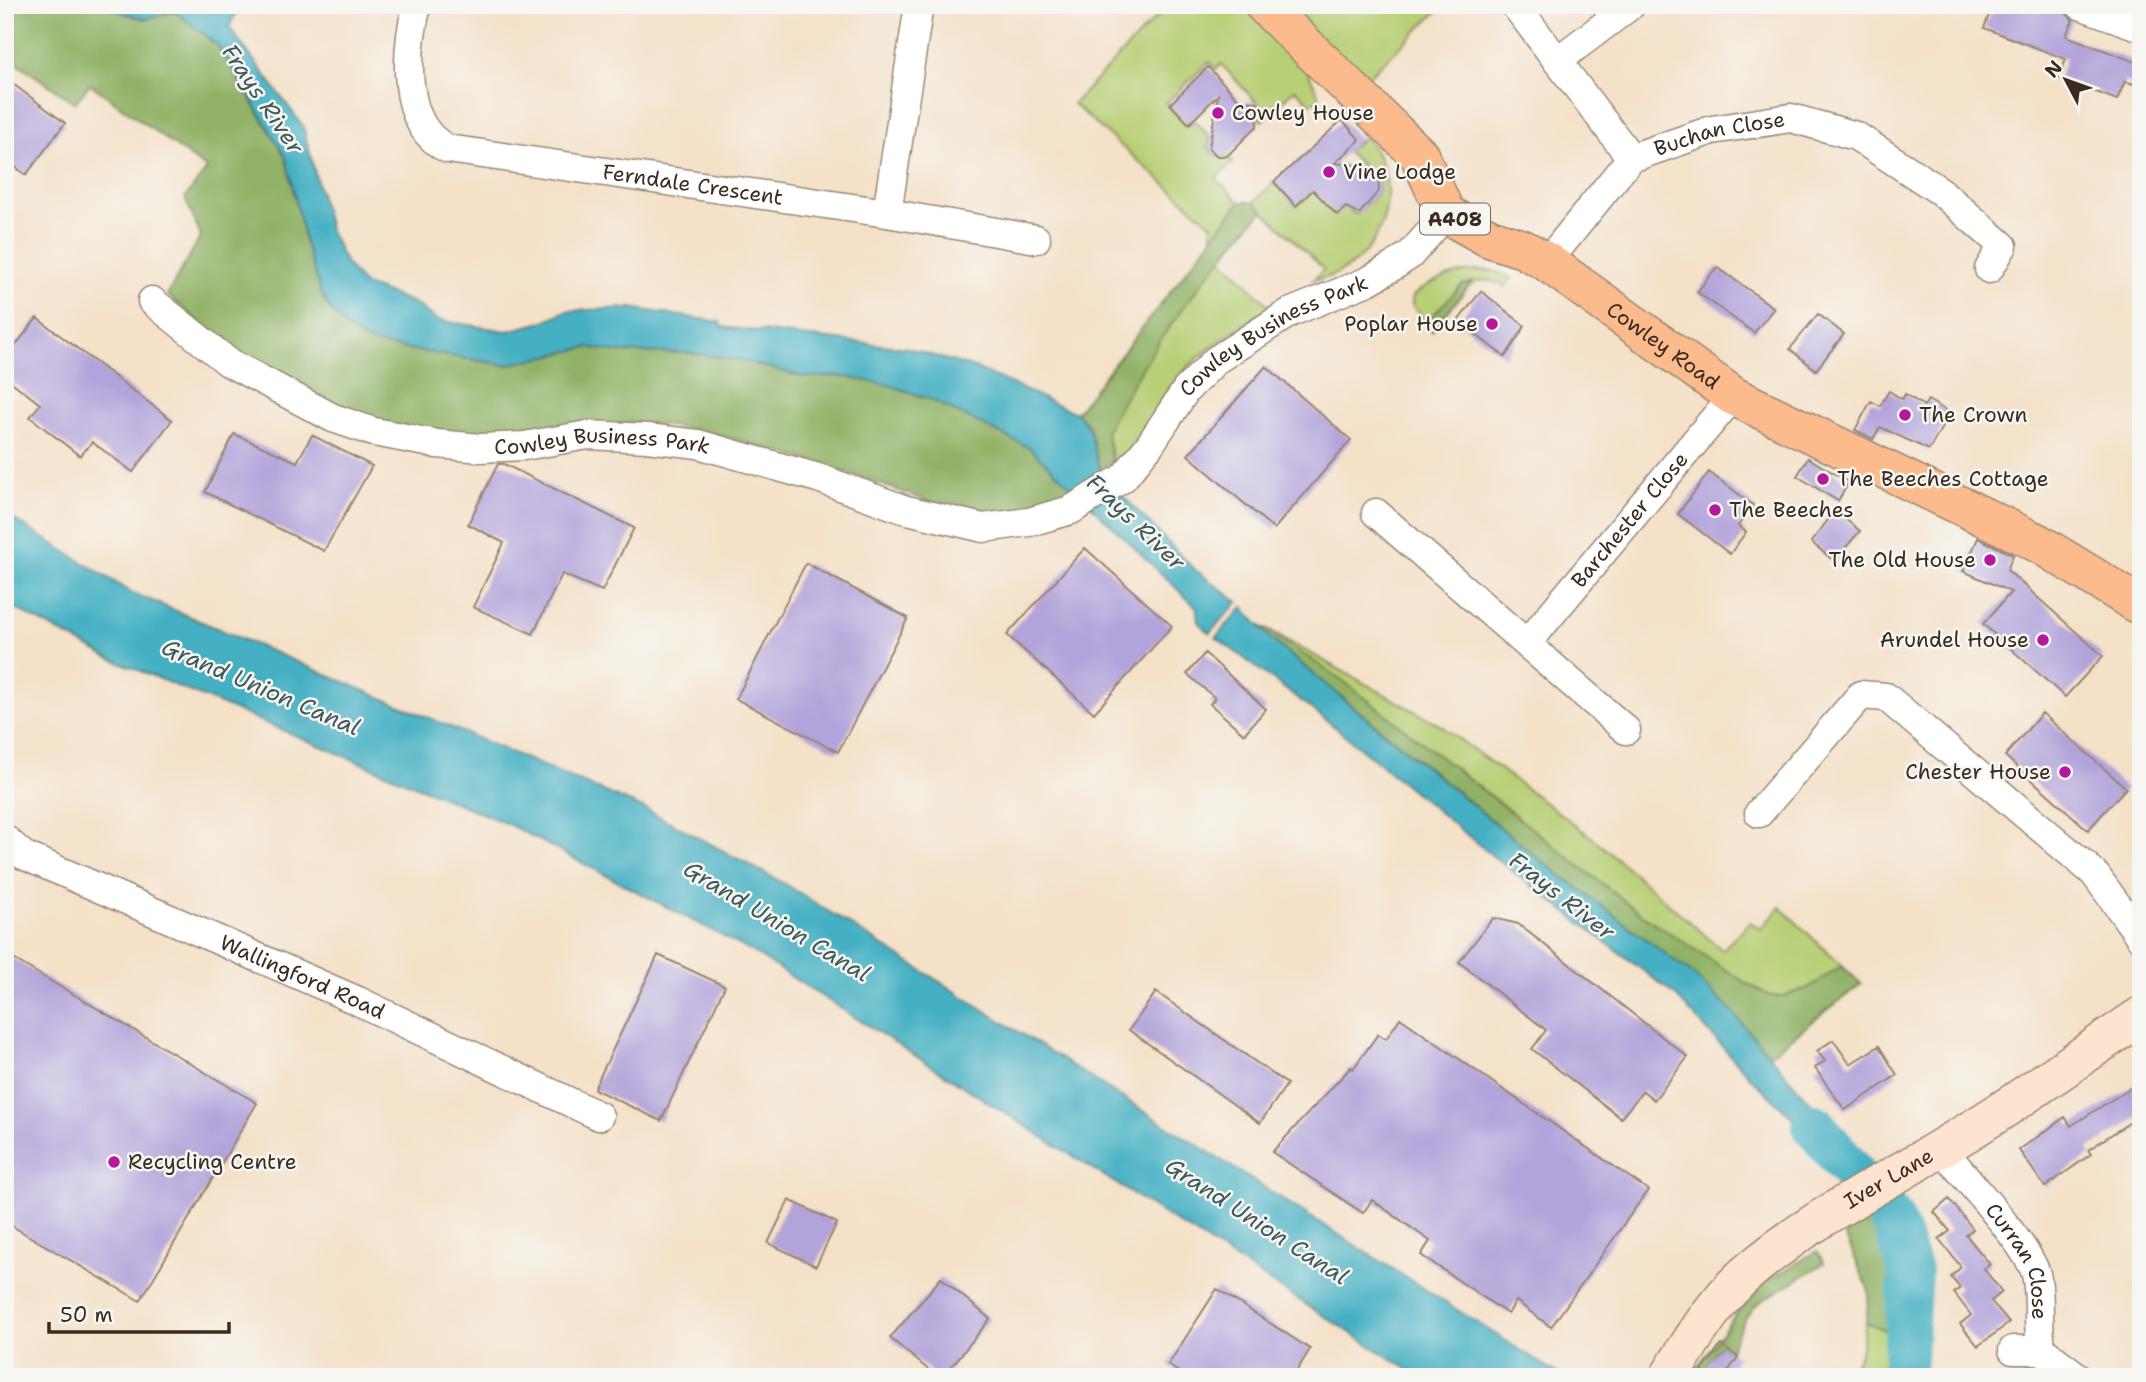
<svg xmlns="http://www.w3.org/2000/svg" width="2146" height="1382" font-family="'Shantell Sans',sans-serif">
  <style>
    .green { fill: #b7cf74; stroke: #797c49; stroke-width: 2 }
    .forest { fill: #91b266; stroke: #666e42; stroke-width: 2 }
    .water { fill: #45b0c3; stroke: #406d70; stroke-width: 2 }
    .lines { fill: none; stroke-linecap: round; stroke-linejoin: round }
    .river { stroke: #45b0c3; stroke-width: 44 }
    .building { fill: #b2a4da }
    .street-casing { stroke: #988673; stroke-width: 31 }
    .secondary-casing { stroke: #988673; stroke-width: 41 }
    .primary-casing { stroke: #988673; stroke-width: 41 }
    .street { stroke: #fff; stroke-width: 28 }
    .secondary { stroke: #fde4d1; stroke-width: 38 }
    .primary { stroke: #fbbb8c; stroke-width: 38 }
    .poi-dot { fill: #b5179e; stroke: #f6f6f2; stroke-width: 2.5 }
    .labels { text-anchor: middle; dominant-baseline: central; stroke-width: 5; stroke-linejoin: round; paint-order: stroke }
    .shield { fill: #f6f6f2; stroke: #73675e; stroke-width: 2 }
    .shield-label { font-size: 19px; font-weight: bold; fill: #3b2a1e }
    .poi-label { font-size: 21px; fill: #3b2a1e; stroke: #f6f6f2; text-anchor: start }
    .street-label { font-size: 21px; fill: #3b2a1e; stroke: #f6f6f2 }
    .water-label { font-size: 23px; font-style: italic; fill: #3e5958; stroke: #f6f6f2 }
  </style>
  <rect width="100%" height="100%" fill="#f6f6f2"/>
  <filter id="ink" filterUnits="userSpaceOnUse"><feTurbulence type="fractalNoise" baseFrequency=".0143" numOctaves="2"/><feDisplacementMap in="SourceGraphic" scale="14" xChannelSelector="R" yChannelSelector="G"/><feConvolveMatrix kernelMatrix="1 2 1 2 8 2 1 2 1" color-interpolation-filters="sRGB"/></filter>
  <filter id="wash" filterUnits="userSpaceOnUse"><feTurbulence type="fractalNoise" baseFrequency=".00686" numOctaves="4" result="noise"/><feDisplacementMap in="SourceGraphic" scale="28" xChannelSelector="R" yChannelSelector="G"/><feGaussianBlur stdDeviation="1.57" result="paint"/><feColorMatrix in="noise" values="0 0 0 0 0 0 0 0 0 0 0 0 0 0 0 0 0 1.4 0 .05"/><feComposite in="paint" operator="in"/></filter>
  <g filter="url(#wash)">
    <rect width="100%" height="100%" fill="#f4e1c8"/>
    <path class="green" d="M1168 5H1243L1305 65 1319 96 1317 101 1310 103 1295 89 1262 121 1259 118 1260 106 1221 64 1216 69 1209 62 1166 103 1188 126 1195 121 1210 137 1208 148 1217 156H1227L1233 162 1216 179 1240 202 1212 237V225L1073 104Z
      M1267 5H1444L1353 91Z
      M1365 137C1411 187 1381 271 1313 280L1324 269 1254 202 1274 182 1296 206 1323 180 1336 214 1346 207 1354 214H1358L1379 191 1378 176 1359 166 1361 164 1347 152Z
      M1221 257 1270 307C1236 330 1199 351 1173 384 1152 411 1139 442 1114 466L1106 432 1122 400 1151 351Z
      M1490 270 1512 278 1505 287C1470 264 1452 306 1432 331L1412 305V297C1429 279 1466 269 1490 270Z
      M1259 625 1440 725 1593 838 1722 950 1750 922 1761 929 1780 907 1861 984 1769 1055 1733 1013 1270 638Z
      M1866 1322 1889 1332 1882 1377H1846L1859 1357Z"/>
    <path class="forest" d="M5 5H98L145 19 175 11 218 46 286 158 305 242 331 311 371 343 506 365 588 347 615 352 690 353 740 360 803 377 841 376 889 385 930 399 1030 448 1077 491C1049 504 1016 515 985 513 950 511 915 496 883 485 812 462 737 435 663 425 632 421 604 426 574 429 509 435 442 438 379 421 299 400 228 348 167 295L201 236 185 198 207 169 90 84 75 103 5 55Z
      M1240 202H1254L1263 210C1202 278 1147 350 1106 432L1112 461 1099 469 1089 425 1076 413Z
      M1472 282 1432 331 1426 322 1462 285Z
      M1259 625 1342 680 1641 914 1746 983 1770 996H1783L1808 988 1842 966 1861 984 1769 1055 1733 1013 1695 976 1543 862 1270 638Z
      M1871 1219 1903 1276 1905 1295 1894 1377H1882L1889 1332 1866 1322 1869 1291 1845 1235Z
      M1817 1251 1824 1263 1757 1304 1744 1320 1729 1351 1721 1345 1699 1376 1693 1372 1756 1287Z"/>
    <path class="water" d="M98 5H206L215 12 219 5H240L229 27 303 126 329 229 346 264 363 284 414 303 437 320 507 331 543 322 565 311 631 308 720 322 722 327 908 348 978 369 1076 413C1100 436 1089 456 1106 478L1081 496 1030 448 930 399 889 385 841 376 803 377 740 360 690 353 615 352 588 347 506 365 371 343 347 328 331 311 321 293 305 242 286 158 265 122 218 46 175 11 145 19Z
      M1115 488 1193 568 1238 602 1210 633 1198 622 1197 608 1090 505Z
      M5 514 131 592 645 809 787 885 1563 1377H1420L749 950 510 825 107 657 5 603Z
      M1243 607 1270 638 1384 733 1543 862 1695 976 1733 1013 1865 1166 1842 1179 1805 1129 1750 1077 1674 994 1494 857 1325 719 1216 637Z
      M1899 1202 1919 1247 1918 1377H1894L1905 1295 1903 1276 1871 1219Z"/>
    <g class="lines">
      <path class="river" d="M1814 1126 1892 1219 1910 1271 1904 1377"/>
    </g>
    <g id="blocks">
      <path class="building" d="M1993 5H2046L2066 13 2073 20 2066 36 2141 64 2133 84 2125 81 2117 100 2059 78 2066 59 1984 28Z
        M1208 67 1241 102H1258L1257 126 1227 156H1217L1209 148 1218 95 1189 124 1170 104Z
        M5 78 65 123 26 175 5 159Z
        M1342 120 1360 140 1335 163 1368 167 1378 176 1379 191 1359 214 1346 207 1337 215 1313 190 1296 206 1274 182Z
        M1717 267 1774 308 1754 333 1697 292Z
        M1481 291 1525 326 1505 357 1458 321Z
        M1818 314 1844 334 1816 370 1790 349Z
        M37 318 172 420 133 472 92 442 80 456 30 417 40 404 5 377V359Z
        M1266 366 1351 440 1274 529 1188 455Z
        M1889 391 1902 399 1905 394 1924 406 1928 400 1950 413 1929 450 1880 427 1873 439 1855 430 1871 401 1880 406Z
        M234 434 297 462 312 435 372 466 324 551 205 492Z
        M1808 458 1849 482 1838 501 1797 476Z
        M498 464H504L634 528 602 591 562 574 533 634 473 607 504 543 468 524Z
        M1709 472 1753 505 1738 526 1746 532 1730 554 1678 514Z
        M1835 511 1860 531 1834 561 1811 542Z
        M1978 538 2013 555 2007 570 2103 656 2065 697 1983 624 2011 592 1963 571Z
        M1085 548 1172 626 1094 713 1007 635Z
        M806 563 908 618 838 752 736 699Z
        M1205 653 1266 709 1244 734 1210 704 1215 698 1187 674Z
        M2042 713 2126 788 2088 830 2005 756Z
        M1493 918 1518 924 1688 1057 1654 1100 1643 1091 1621 1118 1532 1049 1546 1030 1459 962Z
        M5 954 257 1103 140 1301 5 1222Z
        M658 955 725 986 661 1121 594 1089Z
        M1156 992 1287 1084 1260 1123 1129 1030Z
        M1400 1018 1648 1190 1551 1327 1516 1301 1508 1314 1421 1255 1430 1241 1372 1200 1363 1213 1272 1152 1351 1067 1353 1069 1378 1034 1386 1039Z
        M1833 1040 1850 1064 1879 1046 1897 1075 1845 1110 1815 1068 1825 1061 1817 1051Z
        M2141 1081V1115L2088 1150 2091 1154 2045 1187 2019 1150 2065 1117 2071 1126Z
        M1949 1199 1973 1229 1966 1235 1990 1264 1984 1269 2002 1292 1991 1301 2009 1323 1978 1346 1960 1324 1971 1315 1954 1293 1960 1288 1951 1277 1961 1267 1939 1239 1950 1231 1934 1212Z
        M789 1200 837 1223 816 1266 768 1243Z
        M941 1278 990 1319 943 1377H937L890 1338Z
        M1217 1289 1310 1349 1293 1377H1186L1168 1365Z
        M1721 1345 1738 1357 1724 1377H1698Z"/>
    </g>
  </g>
  <g filter="url(#ink)">
    <use href="#blocks" fill-opacity="0" stroke="#988673" stroke-width="2"/>
    <g class="lines">
      <g class="street-casing">
        <g id="street">
          <path id="s1" d="M417 5C406 49 399 126 448 149L887 213 919 5"/>
          <path d="M1515 5 1631 158"/>
          <path d="M2080 5 2141 27"/>
          <path d="M1557 61 1631 5"/>
          <path d="M887 213 1036 239"/>
          <path id="s2" d="M1547 262 1631 158 1712 130 1791 118 1856 136 1940 191 2003 246 1989 269"/>
          <path id="s3" d="M152 301 228 362 333 418 374 432 437 444 481 448 524 446 588 435 647 438 698 444 818 478 903 509 983 528 1029 522 1071 510 1123 478 1149 446 1186 390 1216 360 1289 313 1368 281 1392 267 1410 255 1446 214"/>
          <path d="M1376 513 1626 730"/>
          <path id="s4" d="M1528 642 1733 396"/>
          <path d="M1759 813 1861 695 1886 697 2094 873 2141 938"/>
          <path id="s5" d="M5 839 23 855 358 1001 599 1116"/>
          <path id="s6" d="M1941 1148C1963 1175 2028 1246 2036 1274 2042 1300 2036 1325 2042 1350L2078 1377"/>
          <path d="M2013 1350H2042"/>
        </g>
      </g>
      <g class="secondary-casing">
        <g id="secondary">
          <path id="s7" d="M1669 1377C1693 1338 1717 1297 1753 1268 1810 1220 1878 1186 1941 1148 2010 1108 2075 1060 2141 1016"/>
        </g>
      </g>
      <g class="primary-casing">
        <g id="primary">
          <path id="s8" d="M1264 5 1419 155 1446 214 1489 238 1523 249 1547 262 1733 396 2038 543 2141 606"/>
        </g>
      </g>
      <use href="#street" class="street"/>
      <use href="#secondary" class="secondary"/>
      <use href="#primary" class="primary"/>
    </g>
  </g>
  <g class="poi-dot">
    <circle cx="1218" cy="113" r="7"/>
    <circle cx="1329" cy="172" r="7"/>
    <circle cx="1492" cy="324" r="7"/>
    <circle cx="1905" cy="415" r="7"/>
    <circle cx="1823" cy="479" r="7"/>
    <circle cx="1715" cy="510" r="7"/>
    <circle cx="1990" cy="560" r="7"/>
    <circle cx="2043" cy="640" r="7"/>
    <circle cx="2065" cy="772" r="7"/>
    <circle cx="114" cy="1162" r="7"/>
  </g>
  <g class="labels">
    <rect class="shield" x="1420" y="203.5" width="70" height="31" rx="5"/>
    <g class="shield-label">
      <text x="1455" y="219">A408</text>
    </g>
    <g class="poi-label">
      <text x="1232" y="113">Cowley House</text>
      <text x="1343" y="172">Vine Lodge</text>
      <text x="1478" y="324" text-anchor="end">Poplar House</text>
      <text x="1919" y="415">The Crown</text>
      <text x="1837" y="479">The Beeches Cottage</text>
      <text x="1729" y="510">The Beeches</text>
      <text x="1976" y="560" text-anchor="end">The Old House</text>
      <text x="2029" y="640" text-anchor="end">Arundel House</text>
      <text x="2051" y="772" text-anchor="end">Chester House</text>
      <text x="128" y="1162">Recycling Centre</text>
    </g>
    <g class="street-label">
      <text stroke="none"><textPath href="#s2" startOffset="226">Buchan Close</textPath></text>
      <text stroke="none"><textPath href="#s1" startOffset="406">Ferndale Crescent</textPath></text>
      <text stroke="none"><textPath href="#s3" startOffset="1248">Cowley Business Park</textPath></text>
      <text stroke="none"><textPath href="#s8" startOffset="536">Cowley Road</textPath></text>
      <text stroke="none"><textPath href="#s3" startOffset="490">Cowley Business Park</textPath></text>
      <text stroke="none"><textPath href="#s4" startOffset="159">Barchester Close</textPath></text>
      <text stroke="none"><textPath href="#s5" startOffset="329">Wallingford Road</textPath></text>
      <text stroke="none"><textPath href="#s7" startOffset="301">Iver Lane</textPath></text>
      <text stroke="none"><textPath href="#s6" startOffset="140">Curran Close</textPath></text>
    </g>
    <g class="water-label">
      <text transform="translate(263 99) rotate(56)">Frays River</text>
      <text transform="translate(1136 522) rotate(44)">Frays River</text>
      <text transform="translate(261 687) rotate(23)">Grand Union Canal</text>
      <text transform="translate(1562 896) rotate(38)">Frays River</text>
      <text transform="translate(777 921) rotate(31)">Grand Union Canal</text>
      <text transform="translate(1257 1221) rotate(33)">Grand Union Canal</text>
    </g>
  </g>
  <rect width="2146" height="1382" fill="none" stroke="#f6f6f2" stroke-width="28"/>
  <g transform="translate(2066 80) rotate(311)" stroke="#f6f6f2" stroke-width="5" paint-order="stroke">
  <path d="M0-5L12 26L0 18L-12 26Z" fill="#3b2a1e"/>
  <text y="-10" font-size="19" font-weight="bold" text-anchor="middle" fill="#3b2a1e">N</text>
  </g>
  <path d="M49 1322v10h180v-10" fill="none" stroke="#3b2a1e" stroke-width="3.5"/>
  <text x="60" y="1322" font-size="21" fill="#3b2a1e" stroke="#f6f6f2" stroke-width="5" paint-order="stroke">50 m</text>
</svg>
